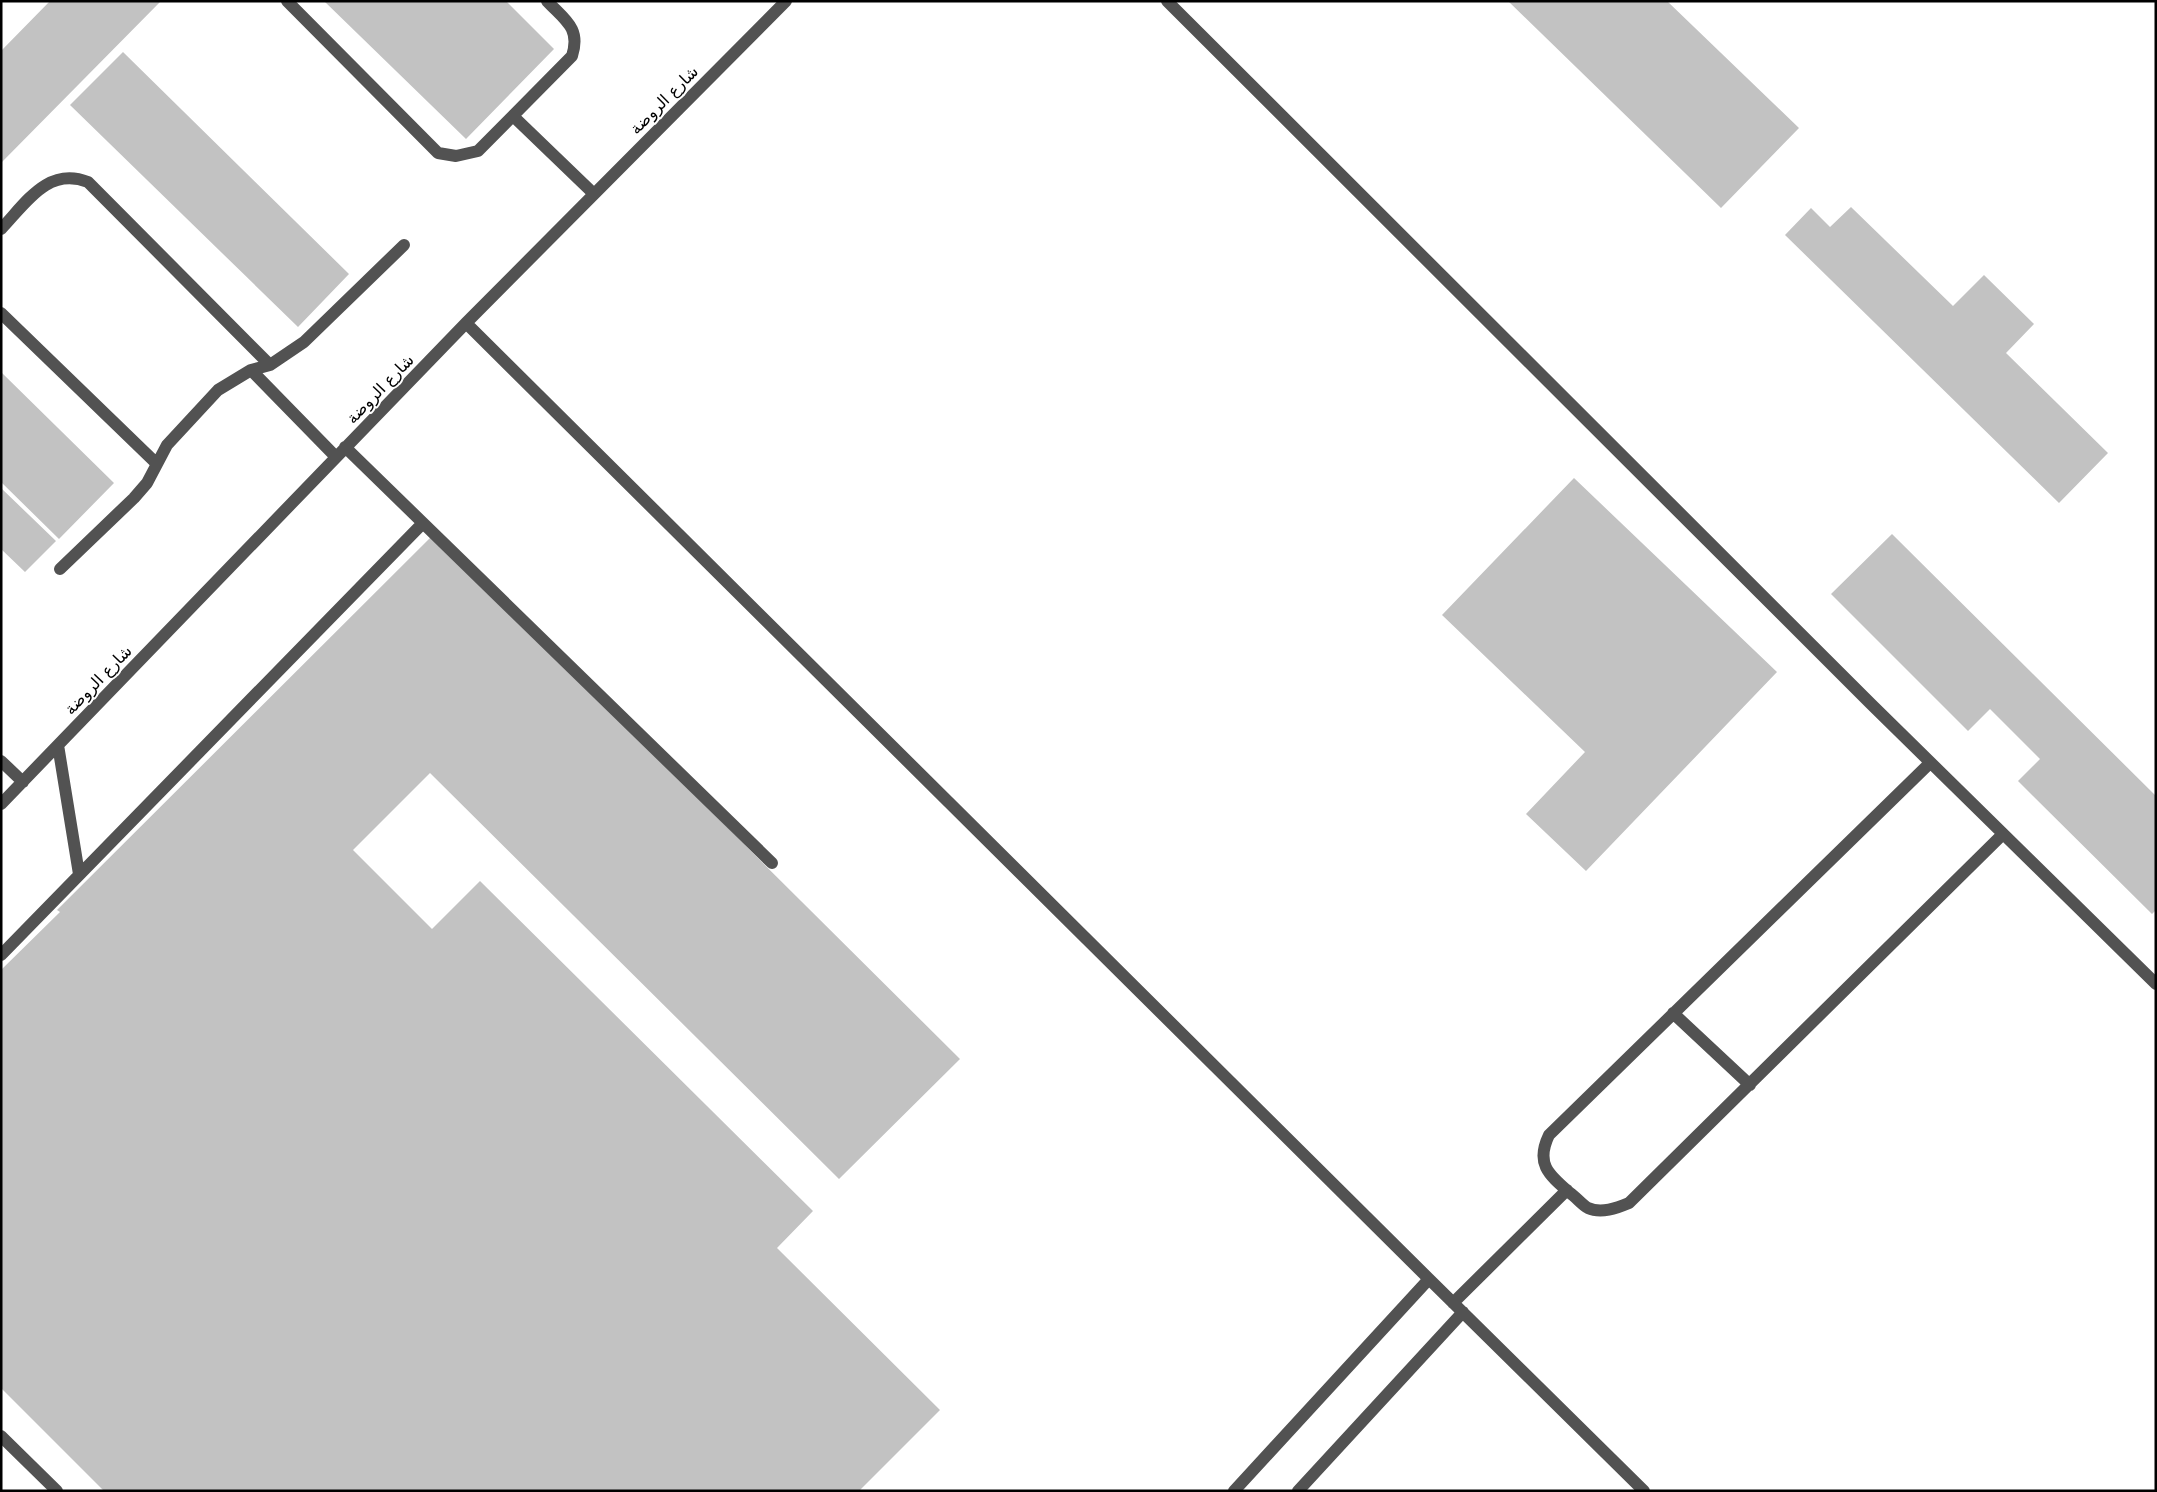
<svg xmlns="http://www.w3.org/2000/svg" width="2157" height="1492" font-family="'DejaVu Sans','Noto Naskh Arabic',sans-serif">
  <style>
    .building { fill: #c2c2c2 }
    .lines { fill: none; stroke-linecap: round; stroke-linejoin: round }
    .minor { stroke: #525252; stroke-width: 12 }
    .labels { text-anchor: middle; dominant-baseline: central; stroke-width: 4; stroke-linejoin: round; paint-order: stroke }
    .street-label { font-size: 16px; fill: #000; stroke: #fff }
  </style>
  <rect width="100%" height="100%" fill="#fff"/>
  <path class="building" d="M50 1H161L1 163V51Z
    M324 1H506L554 49 466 139Z
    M1508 1H1667L1799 128 1721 208Z
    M123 52 349 274 298 327 70 105Z
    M1851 207 1953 306 1984 275 2034 324 2006 353 2108 453 2059 503 1785 235 1811 208 1830 227Z
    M1 372 114 483 59 539 1 482Z
    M1574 478 1777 672 1586 871 1526 814 1585 752 1442 615Z
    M1 488 56 541 25 572 1 549Z
    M1892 534 2156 796V910L2152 914 2018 781 2040 759 1990 709 1968 731 1831 594Z
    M433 535 960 1059 839 1179 430 773 353 850 432 929 480 881 813 1211 777 1248 940 1410 859 1491H104L1 1388V970L60 912 57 910Z"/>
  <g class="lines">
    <path class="minor" d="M287 1 438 153 456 156 478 151 572 56C581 28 565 20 547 1
      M1167 1 1871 704 2156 984
      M513 116 594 194
      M1 229C26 203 48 166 88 182L270 365
      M1 313 157 464
      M466 323 1429 1279 1644 1491
      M251 370 336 457
      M345 447 772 863
      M60 569 134 498 147 483 167 445 218 390 251 370 270 365 304 342 404 245
      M58 745 79 874
      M1 761 23 782
      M1930 763 1549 1135C1535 1164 1549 1175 1570 1193 1576 1197 1582 1205 1588 1208 1601 1214 1617 1208 1629 1203L2003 834
      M1 804 466 323 786 1
      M1 955 423 523
      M1673 1013 1750 1085
      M1453 1303 1567 1190
      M1 1436 57 1491
      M1234 1491 1429 1279
      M1298 1491 1463 1312"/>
  </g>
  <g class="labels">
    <g class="street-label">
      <text transform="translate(664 100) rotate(-45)">شارع الروضة</text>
      <text transform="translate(380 389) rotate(-46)">شارع الروضة</text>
      <text transform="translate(98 680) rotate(-46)">شارع الروضة</text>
    </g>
  </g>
  <rect width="2157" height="1492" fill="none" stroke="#000000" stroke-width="5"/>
</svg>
